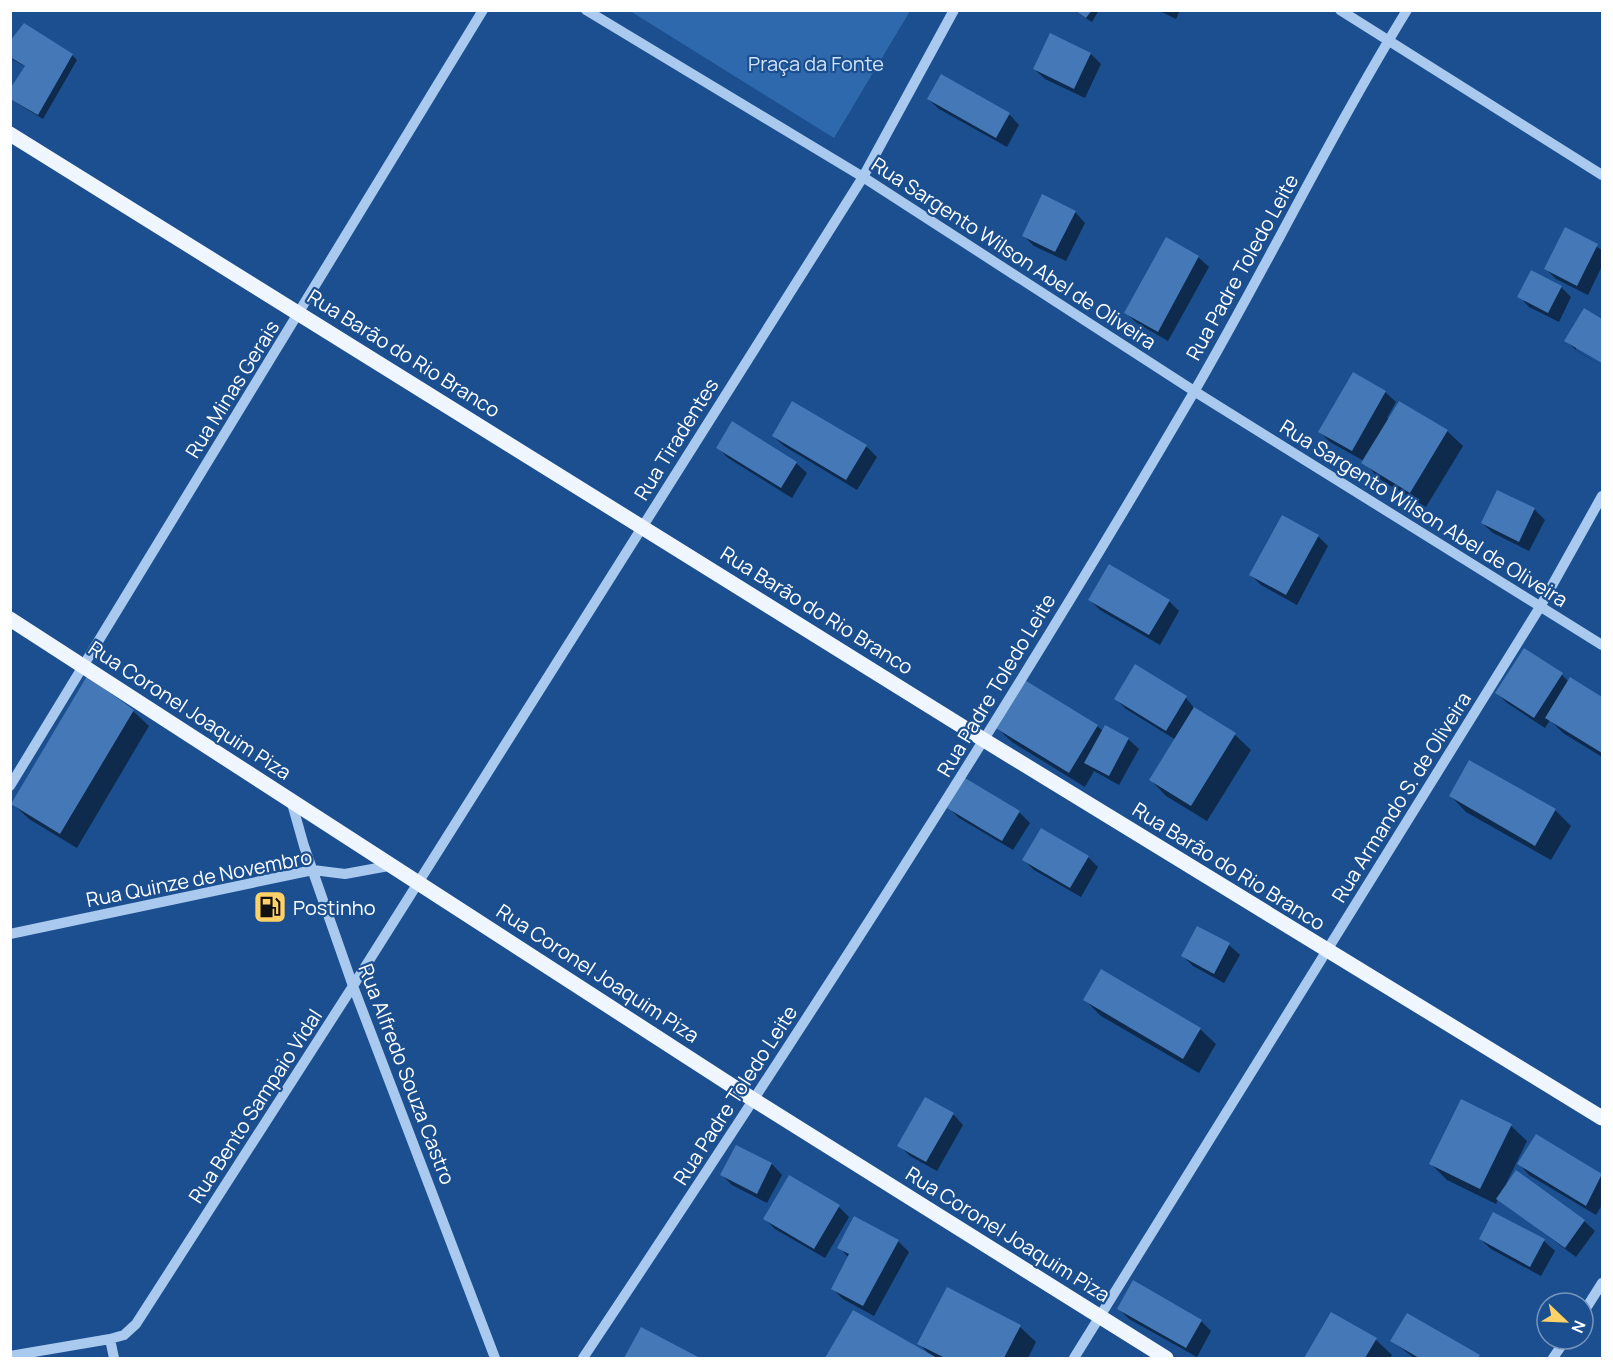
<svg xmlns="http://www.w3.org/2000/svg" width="1613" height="1369" font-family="Manrope,sans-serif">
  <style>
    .green { fill: #2e69ad }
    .shadow { fill: #0007 }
    .building { fill: #4478b7 }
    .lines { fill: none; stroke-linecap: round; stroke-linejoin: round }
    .minor { stroke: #a9c9ee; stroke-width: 10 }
    .major { stroke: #f0f6ff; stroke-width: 15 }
    .labels { text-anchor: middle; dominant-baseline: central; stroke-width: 4.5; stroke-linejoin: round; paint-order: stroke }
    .park-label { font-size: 20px; fill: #cfe3fa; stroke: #1b4f8f }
    .street-label { font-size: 20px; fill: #fff; stroke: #1b4f8f }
    .poi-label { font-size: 20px; fill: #fff; stroke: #1b4f8f; text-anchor: start }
  </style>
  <rect width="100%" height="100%" fill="#1b4f8f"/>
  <path class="green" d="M630 11 910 10V11L834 138Z"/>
  <path class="shadow" d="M1073 10H1099L1092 22Z
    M1158 10H1180L1176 19Z
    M1051 35 1091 54 1101 64 1085 98 1045 79 1034 69Z
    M10 44 72 55 77 60 43 119 10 99 26 67 10 58Z
    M928 99 1009 114 1019 125 1007 147 939 109Z
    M1075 212 1085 223 1066 261 1034 246 1023 235Z
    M1566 229 1602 250V266L1588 295 1556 279 1546 269Z
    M1198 257 1209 267 1168 341 1137 323 1126 313Z
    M1561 287 1571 297 1559 322 1529 307 1519 296Z
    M1584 310 1602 321V361L1576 346V350L1602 366 1577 351 1566 341Z
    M1385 392 1396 402 1387 418 1447 431 1463 446 1426 507 1379 479 1364 461 1330 442 1320 432Z
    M773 436 866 446 877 457 857 490 784 446Z
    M718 448 796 463 807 473 792 498 728 458Z
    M1534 509 1545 520 1529 551 1493 533 1482 523Z
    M1318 536 1328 546 1297 605 1261 585 1251 575Z
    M1089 599 1169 601 1179 611 1160 645 1100 610Z
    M1562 675 1569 682 1571 679 1602 699V757L1563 733 1550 720 1545 728 1507 703 1497 693Z
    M1186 698 1195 709 1235 735 1251 750 1207 821 1166 796 1151 780 1176 740 1126 709 1116 699Z
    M133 711 149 726 77 848 29 819 13 804Z
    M1097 726 1103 731 1128 739 1139 749 1119 785 1094 771 1085 787 1012 742 996 727Z
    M966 780 1019 812 1030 823 1013 850 959 818 949 808Z
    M1451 796 1555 810 1571 826 1551 860 1466 812Z
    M1088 857 1098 867 1081 897 1034 870 1024 860Z
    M1198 928 1229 945 1240 955 1224 983 1193 966 1183 956Z
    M1085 1000 1200 1029 1216 1044 1199 1073 1101 1016Z
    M953 1114 963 1125 937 1171 910 1156 899 1145Z
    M1511 1126 1527 1141 1506 1184 1584 1221 1595 1231 1576 1257 1498 1199 1496 1204 1447 1180 1431 1164Z
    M1536 1136 1602 1176V1205L1596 1215 1529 1175 1519 1164Z
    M736 1147 772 1164 782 1175 767 1203 732 1185 722 1175Z
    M839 1207 849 1217 825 1258 775 1229 765 1219Z
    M1494 1214 1544 1241 1555 1251 1541 1276 1491 1249 1480 1239Z
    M855 1218 898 1241 909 1252 874 1316 843 1299 832 1288 849 1258 839 1247Z
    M947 1289 1020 1327 1036 1342 1028 1358H827L854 1312 930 1355 919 1343Z
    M1119 1309 1201 1321 1211 1331 1197 1357 1129 1319Z
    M1332 1314 1376 1340 1392 1355 1390 1358H1305Z
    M642 1329 697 1358H626Z
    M1392 1341 1479 1357 1481 1358H1414Z"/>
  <path class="building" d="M1074 10H1092L1086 18Z
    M24 23 73 54 38 115 10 99V89L25 66 10 57V41Z
    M1050 33 1091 53 1074 89 1033 69Z
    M941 74 1010 113 996 138 927 99Z
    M1042 194 1076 211 1055 252 1022 236Z
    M1565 227 1598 244 1577 286 1544 269Z
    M1166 237 1199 256 1158 332 1124 313Z
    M1531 270 1562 286 1548 313 1517 297Z
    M1584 308 1602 319V363L1564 341Z
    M1353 372 1386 391 1352 451 1318 432Z
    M792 401 867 445 846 480 772 436Z
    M1399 401 1448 430 1410 493 1361 463Z
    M732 421 797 462 781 488 716 448Z
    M1497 490 1535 508 1519 542 1481 523Z
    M1282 515 1319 535 1286 595 1249 575Z
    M1109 564 1170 600 1149 635 1088 600Z
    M1524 648 1563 673 1534 718 1495 693Z
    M1135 664 1187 696 1166 731 1114 699Z
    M87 676 134 710 60 834 11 804Z
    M1570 677 1602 697V753L1545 718Z
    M1023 679 1098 725 1069 773 994 727Z
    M1194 707 1236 733 1191 806 1149 780Z
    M1105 725 1129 738 1109 776 1084 763Z
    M1469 760 1556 809 1535 846 1449 796Z
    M965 778 1020 811 1002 841 947 808Z
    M1041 828 1089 856 1070 888 1022 860Z
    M1197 926 1230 943 1214 974 1181 956Z
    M1101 969 1201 1028 1183 1059 1083 1000Z
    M925 1097 954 1113 926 1162 897 1146Z
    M1461 1099 1512 1124 1480 1189 1429 1164Z
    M1536 1134 1602 1174 1586 1206 1517 1164Z
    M736 1145 772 1163 757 1194 720 1175Z
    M1516 1170 1585 1220 1565 1248 1496 1199Z
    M789 1175 840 1205 814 1249 763 1219Z
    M1493 1212 1545 1239 1530 1267 1479 1239Z
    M854 1216 899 1240 863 1306 831 1289 849 1254 837 1248Z
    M1133 1280 1202 1320 1186 1348 1117 1309Z
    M947 1287 1021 1325 1004 1358H945L917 1344Z
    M853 1310 937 1358H825Z
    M1331 1312 1377 1338 1365 1358H1304Z
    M1407 1313 1480 1355 1478 1358H1419L1390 1341Z
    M641 1327 700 1358H624Z"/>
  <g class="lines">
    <path class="minor" d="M586 10 863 177 1194 391 1602 645
      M1340 10 1602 175
      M10 786 483 10
      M291 800 304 846 353 986 495 1358
      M10 934 313 870 345 874 394 865
      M1583 1313 1602 1283
      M110 1339 114 1358
      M10 1356 110 1339 124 1335 136 1324 353 986 863 177 954 10
      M583 1358C794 1041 1002 721 1194 392 1267 266 1331 134 1407 10
      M1074 1358 1540 607 1602 496
      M1553 1358 1566 1339"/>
    <path class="major" d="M10 134 984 740 1602 1118
      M10 619 754 1100 1166 1358"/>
  </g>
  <defs>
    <g id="fuel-square" transform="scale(1.725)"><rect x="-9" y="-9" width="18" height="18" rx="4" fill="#ffd166" stroke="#1b4f8f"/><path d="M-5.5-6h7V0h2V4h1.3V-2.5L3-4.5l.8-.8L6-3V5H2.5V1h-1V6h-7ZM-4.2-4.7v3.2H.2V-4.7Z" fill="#111"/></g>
  </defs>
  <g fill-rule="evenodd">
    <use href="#fuel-square" x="270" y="907"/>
  </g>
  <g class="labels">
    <g class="park-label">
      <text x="816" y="63">Praça da Fonte</text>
    </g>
    <g class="street-label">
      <text transform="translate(1014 253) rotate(33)">Rua Sargento Wilson Abel de Oliveira</text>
      <text transform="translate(1242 267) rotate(-61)">Rua Padre Toledo Leite</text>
      <text transform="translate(404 353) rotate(32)">Rua Barão do Rio Branco</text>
      <text transform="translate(232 389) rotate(-58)">Rua Minas Gerais</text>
      <text transform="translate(676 439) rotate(-58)">Rua Tiradentes</text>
      <text transform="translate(1424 513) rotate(32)">Rua Sargento Wilson Abel de Oliveira</text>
      <text transform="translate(817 610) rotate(32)">Rua Barão do Rio Branco</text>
      <text transform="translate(996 685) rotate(-59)">Rua Padre Toledo Leite</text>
      <text transform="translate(190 710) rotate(33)">Rua Coronel Joaquim Piza</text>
      <text transform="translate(1401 797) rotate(-58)">Rua Armando S. de Oliveira</text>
      <text transform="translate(1229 866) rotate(32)">Rua Barão do Rio Branco</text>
      <text transform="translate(199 878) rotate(-11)">Rua Quinze de Novembro</text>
      <text transform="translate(598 973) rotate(33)">Rua Coronel Joaquim Piza</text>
      <text transform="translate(407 1074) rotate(69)">Rua Alfredo Souza Castro</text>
      <text transform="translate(735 1095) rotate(-57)">Rua Padre Toledo Leite</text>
      <text transform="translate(255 1106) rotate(-57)">Rua Bento Sampaio Vidal</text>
      <text transform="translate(1008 1234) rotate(32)">Rua Coronel Joaquim Piza</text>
    </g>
    <g class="poi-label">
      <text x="293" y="907">Postinho</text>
    </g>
  </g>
  <rect width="1613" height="1369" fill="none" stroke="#ffffff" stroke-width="24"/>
  <g transform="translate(1565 1321) rotate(113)"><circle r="28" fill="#1b4f8f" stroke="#7695bc" stroke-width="1.5"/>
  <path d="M0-4.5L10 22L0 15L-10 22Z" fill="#ffd166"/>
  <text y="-9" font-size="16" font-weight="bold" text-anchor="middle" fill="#ffffff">N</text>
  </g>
</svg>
